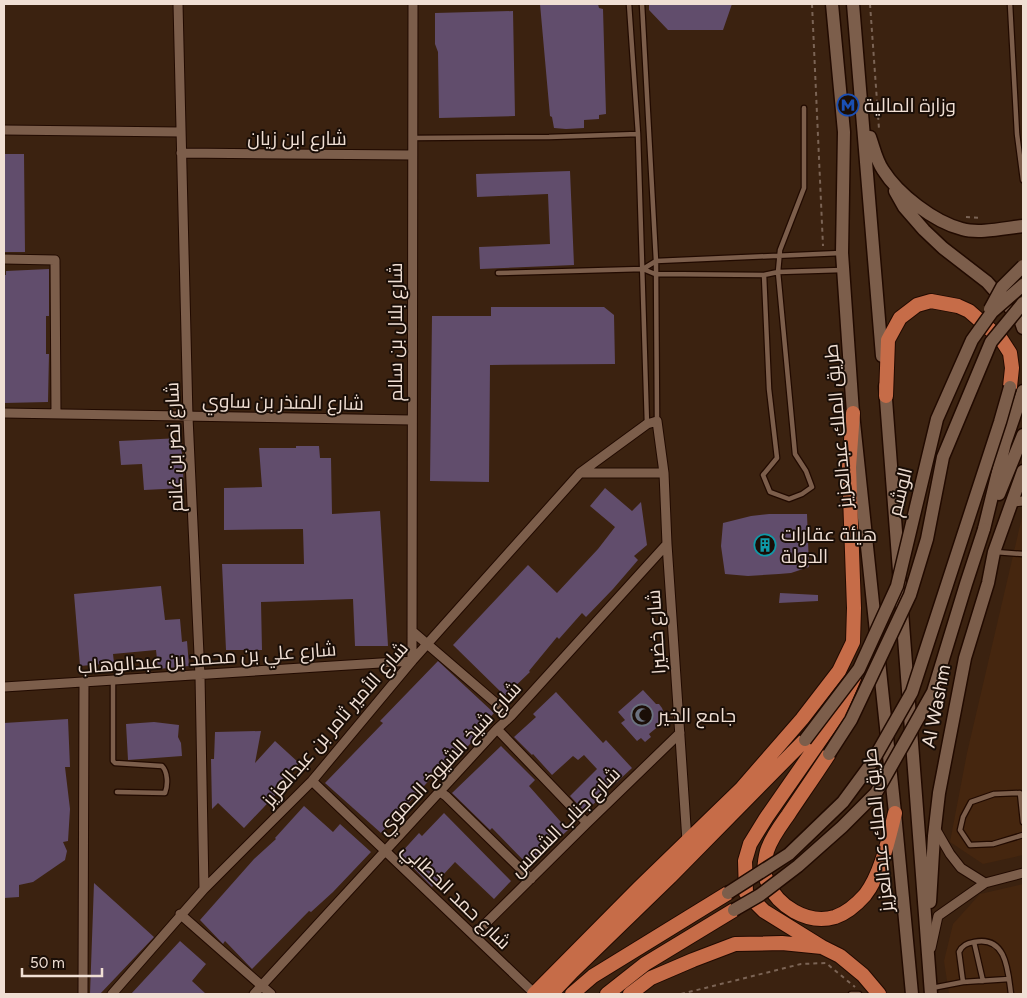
<svg xmlns="http://www.w3.org/2000/svg" width="1027" height="998" font-family="Figtree,Cairo,sans-serif">
  <style>
    .built { fill: #45260f }
    .building { fill: #614d6c }
    .lines { fill: none; stroke-linecap: round; stroke-linejoin: round }
    .lane-casing { stroke: #210a00; stroke-width: 7 }
    .street-casing { stroke: #210a00; stroke-width: 11 }
    .secondary-casing { stroke: #210a00; stroke-width: 15 }
    .primary-casing { stroke: #210a00; stroke-width: 16 }
    .path { stroke: #7b6455; stroke-width: 2; stroke-dasharray: 4 4; stroke-linecap: butt }
    .lane { stroke: #7c5e4b; stroke-width: 4.5 }
    .street { stroke: #7c5e4b; stroke-width: 9 }
    .secondary { stroke: #7c5e4b; stroke-width: 12 }
    .primary { stroke: #c66c48; stroke-width: 14 }
    .secondary-bridge-casing { stroke: #210a00; stroke-width: 15; stroke-linecap: butt }
    .secondary-bridge { stroke: #7c5e4b; stroke-width: 12 }
    .labels { text-anchor: middle; dominant-baseline: central; stroke-width: 4; stroke-linejoin: round; paint-order: stroke }
    .poi-label { font-size: 19px; fill: #f0dfd4; stroke: #1a0e07; text-anchor: start }
    .street-label { font-size: 19px; fill: #f0dfd4; stroke: #1a0e07 }
  </style>
  <rect width="100%" height="100%" fill="#3b2210"/>
  <path class="built" d="M1022 517 1023 855 983 864 950 842 967 753Z
    M1023 884V994H949L944 961 953 924 980 894Z"/>
  <path class="building" d="M540 4H598L599 8 603 9 606 114 599 115V119L584 120V128L566 129 554 128 552 117 550 116Z
    M649 4H732L723 30H668L649 10Z
    M513 11 515 116 439 118 438 52 435 44V13Z
    M4 154H24L25 252H4Z
    M570 171 574 265 480 269 479 247 550 244 548 194 477 197 476 174Z
    M49 269V316H46V354H49L48 402 4 403V275H6V271Z
    M491 307H604L614 315 615 364 490 365 489 482 430 481 432 316H491Z
    M181 438 184 488 144 490 142 464 121 465 119 441Z
    M296 446H319L320 458H331L332 514 380 511 388 646H355L353 599 261 602 262 650H226L222 564H304L303 529 224 530V488L262 487 259 448H296Z
    M605 488 632 511 641 502 647 545 634 556 638 560 613 589 586 617 582 613 559 639 557 637 529 671 530 672 505 696 453 645 528 565 557 593 598 549 615 527 590 506Z
    M769 514H807L809 567 791 573 779 574 748 576 725 574 721 546 723 523 751 516Z
    M161 586 165 620 180 619 182 642 187 641 189 666 158 669 156 650 113 654 114 663 80 666 74 594Z
    M780 593 818 595V601L779 603Z
    M438 661 494 713 482 726 485 729 460 754 458 753 435 774 381 833 325 783 383 723 380 721Z
    M643 690 656 704H659L662 708 664 713 662 716 666 720 649 734 651 737 645 742 641 738 637 741 621 723 625 720 618 712Z
    M556 692 603 743 606 740 632 768 585 812 570 796 597 769 584 755 578 760 573 756 552 775 533 754 532 755 514 737 536 717 533 714Z
    M68 719 70 767H65L70 809 68 841 63 842 67 851 65 860 33 882 19 885V897L4 898V723Z
    M154 722 179 725 178 737 181 743 182 756 128 760 126 724Z
    M261 731 255 763 275 741 299 763 279 786 282 788 244 828 218 803 212 809 211 759H214L215 732Z
    M501 746 535 780 529 786 568 830 529 866 492 828 490 830 452 793Z
    M304 806 333 832 340 824 371 852 333 892 311 912 309 911 252 969 225 941 223 944 200 920 254 859 276 839 275 838Z
    M444 813 511 881 494 899 455 862 432 887 400 854 419 833 422 836Z
    M94 883 154 937 100 994H90Z
    M180 941 206 964 192 981 206 994H131Z"/>
  <g class="lines">
    <g class="lane-casing">
      <path id="lane" d="M629 4 638 134 647 424
        M642 4 656 261 657 421
        M1010 4 1017 134 1023 180
        M412 138 549 137 638 134
        M643 269 656 261 841 253
        M498 273 643 269 655 274 764 275 778 272 842 270
        M764 275 769 389 777 458 763 475 770 492 789 499 802 494 812 487 806 471 795 454 778 272 780 250 804 188V108
        M995 552 1023 554
        M113 681V761L115 763 162 766C168 772 168 785 165 793L117 792
        M1023 822 1020 793 994 794 971 802 963 817 960 830 970 845 993 844 1023 835
        M974 942 983 981
        M963 982 959 952C962 945 967 943 974 942 1007 935 1008 972 1011 994
        M932 988 963 982 1009 979
        M851 994H859"/>
    </g>
    <g class="street-casing">
      <path id="street" d="M178 4 188 417 200 676 204 889
        M4 130 180 132
        M181 153 412 155
        M4 259 55 260 56 414
        M4 413 411 420
        M581 473H664
        M1012 502 1023 501
        M412 631 511 716
        M4 687 412 661 413 4
        M497 729 587 823
        M312 781 535 994
        M440 792 446 796 531 879
        M935 828 950 854 961 868 985 883
        M180 914 271 994
        M474 935 587 823 680 733
        M931 948 938 916 985 883 1023 873
        M83 994 84 683
        M112 994 204 889 312 781 412 661 580 473 647 424 657 421 664 473 667 544 687 841
        M254 994 497 729 511 716 667 544"/>
    </g>
    <g class="secondary-casing">
      <path id="secondary" d="M832 4 844 132 842 253 853 413 895 813 912 994
        M853 4 882 356
        M870 137C874 148 876 160 883 170 898 194 934 222 962 229 979 234 1005 228 1023 226
        M895 191 904 207 924 230 943 248 987 282 1020 319 1023 328
        M885 386 931 994
        M999 494 1023 435
        M984 529 1005 443 1023 391
        M930 902 934 836 939 793 965 658 988 583 994 552 1023 471"/>
    </g>
    <g class="primary-casing">
      <path id="primary" d="M886 396 888 340 900 318 917 305 931 301 958 306 969 311 1001 339 1010 353 1012 368 1010 387
        M829 754C816 774 802 794 788 815 781 825 771 838 767 851 765 859 763 873 767 881 777 906 807 925 835 917 847 913 857 904 865 895 881 875 889 837 895 813
        M822 947 764 911 746 893 745 861 750 844 766 818 839 713 854 678
        M534 994 639 888 741 789 802 719 839 671 853 642 854 608 849 467 853 413
        M551 994 573 971 670 877 805 740
        M572 994 593 976 728 893
        M607 994 645 964 734 910
        M630 994 651 978 693 960 735 944 782 943 822 947 840 956 863 975 879 994"/>
    </g>
    <path class="path" d="M812 4 823 246
      M870 4 879 129
      M966 217 981 218
      M681 994 801 964 826 963 855 987"/>
    <use href="#lane" class="lane"/>
    <use href="#street" class="street"/>
    <use href="#secondary" class="secondary"/>
    <use href="#primary" class="primary"/>
    <g class="secondary-bridge-casing">
      <path id="secondary-bridge" d="M990 309 1002 287 1023 266
        M805 740 859 669 897 586 937 419 972 340 992 312 1023 285
        M829 754 851 720 910 595 927 539 943 457 991 342 1023 303
        M728 893 789 854 843 802 871 764 912 692 1000 422 1010 387
        M734 910 760 895 798 866 842 827 876 793 933 692 966 584 984 529"/>
    </g>
    <use href="#secondary-bridge" class="secondary-bridge"/>
  </g>
  <defs>
    <g id="metro-ring" transform="scale(1.125)"><circle r="9.5" fill="#1a0e07" stroke="#1a4fb4" stroke-width="1.5"/><path d="M-5.5 5V-5H-3L0 0L3-5H5.5V5H3V-.5L0 4L-3-.5V5Z" fill="#1a4fb4"/></g>
    <g id="building-ring" transform="scale(1.125)"><circle r="9.5" fill="#1a0e07" stroke="#0f9aa8" stroke-width="1.5"/><path d="M-4-6H4V6H1V3H-1V6H-4ZM-2.5-4.3h1.7v1.8h-1.7ZM.8-4.3h1.7v1.8H.8ZM-2.5-1h1.7V.8h-1.7ZM.8-1h1.7V.8H.8Z" fill="#0f9aa8"/></g>
    <g id="mosque-ring" transform="scale(1.125)"><circle r="9.5" fill="#1a0e07" stroke="#6b7280" stroke-width="1.5"/><path d="M3.5-4.9A6 6 0 1 0 3.5 4.9A5 5 0 1 1 3.5-4.9Z" fill="#6b7280"/></g>
  </defs>
  <g fill-rule="evenodd">
    <use href="#metro-ring" x="848" y="105"/>
    <use href="#building-ring" x="765" y="545"/>
    <use href="#mosque-ring" x="642" y="715"/>
  </g>
  <g class="labels">
    <g class="poi-label">
      <text x="864" y="105">وزارة المالية</text>
      <text x="781" y="534">هيئة عقارات<tspan x="781" dy="22">الدولة</tspan></text>
      <text x="658" y="715">جامع الخير</text>
    </g>
    <g class="street-label">
      <text x="297" y="138">شارع ابن زيان</text>
      <text transform="translate(395 332) rotate(-90)">شارع بلال بن سالم</text>
      <text transform="translate(283 402) rotate(1)">شارع المنذر بن ساوي</text>
      <text transform="translate(838 426) rotate(-95)">طريق الملك عبدالعزيز</text>
      <text transform="translate(174 447) rotate(-92)">شارع نصر بن غانم</text>
      <text transform="translate(900 492) rotate(-76)">الوشم</text>
      <text transform="translate(656 632) rotate(-94)">شارع خضيرا</text>
      <text transform="translate(207 658) rotate(-4)">شارع علي بن محمد بن عبدالوهاب</text>
      <text transform="translate(936 706) rotate(-79)">Al Washm</text>
      <text transform="translate(335 724) rotate(-49)">شارع الأمير ثامر بن عبدالعزيز</text>
      <text transform="translate(449 758) rotate(-47)">شارع شيخ الشيوخ الحموي</text>
      <text transform="translate(565 822) rotate(-45)">شارع جناب الشمس</text>
      <text transform="translate(878 830) rotate(-96)">طريق الملك عبدالعزيز</text>
      <text transform="translate(456 896) rotate(44)">شارع حمد الخطابي</text>
    </g>
  </g>
  <rect width="1027" height="998" fill="none" stroke="#f0dfd4" stroke-width="10"/>
  <path d="M22 968v8h80v-8" fill="none" stroke="#f0dfd4" stroke-width="2.5"/>
  <text x="30" y="968" font-size="15" fill="#f0dfd4" stroke="#1a0e07" stroke-width="4" paint-order="stroke">50 m</text>
</svg>
